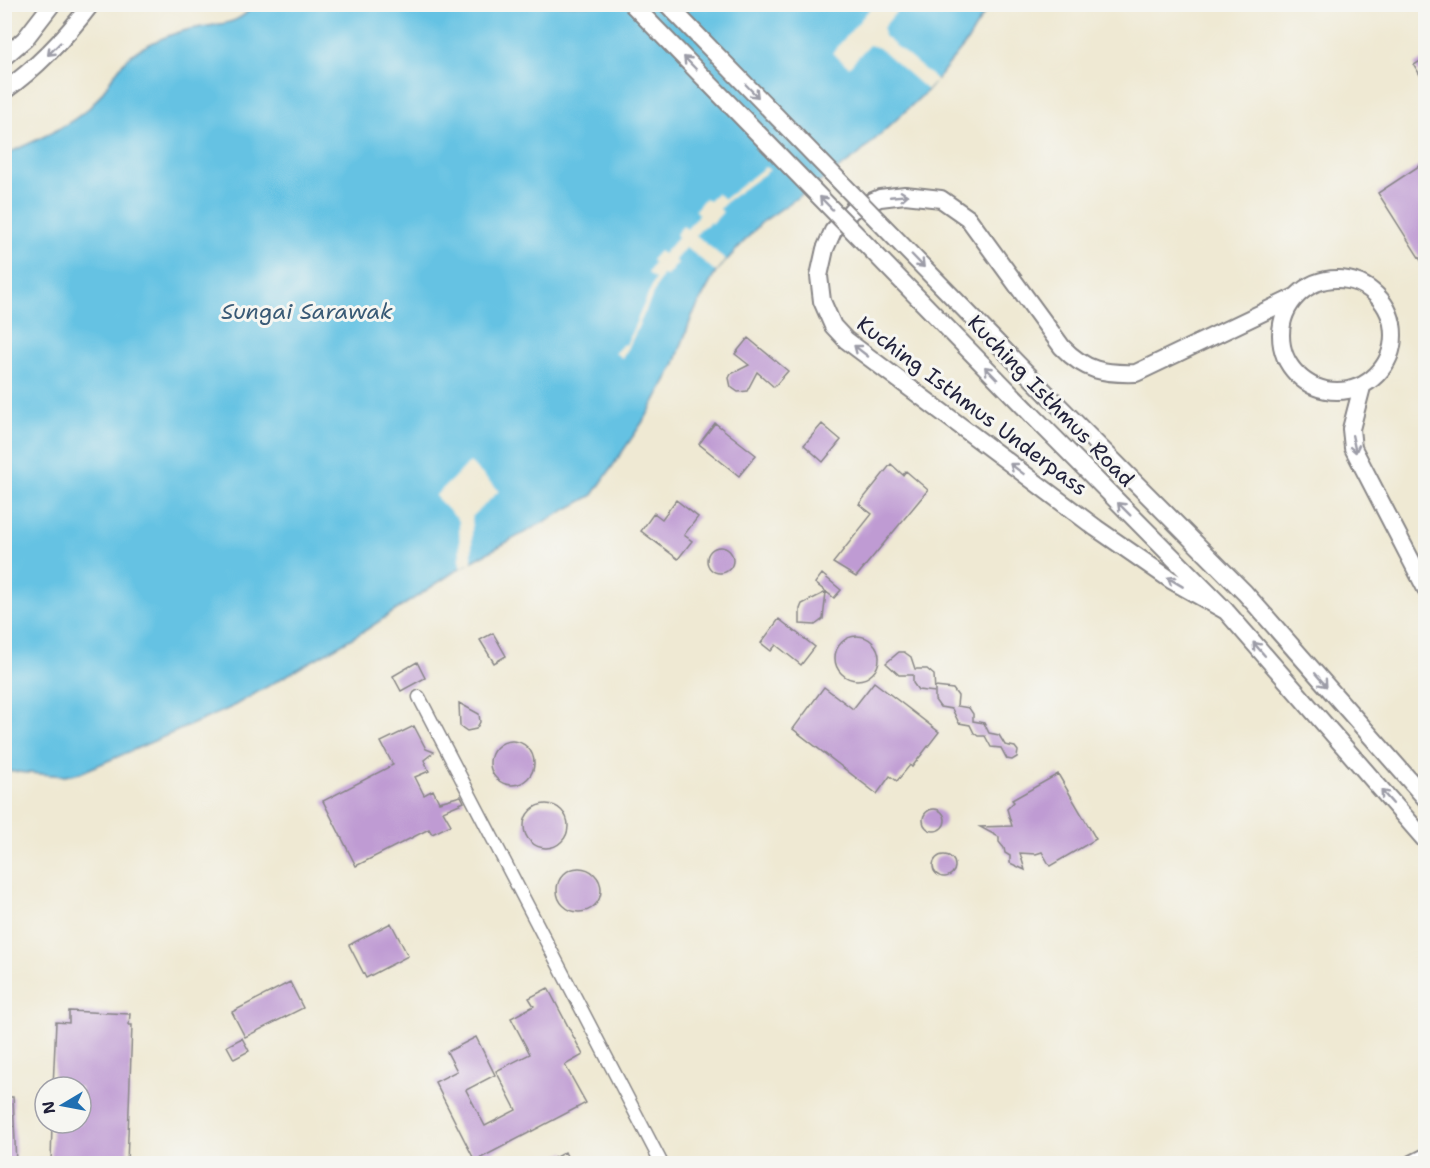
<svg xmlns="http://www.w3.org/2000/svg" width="1430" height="1168" font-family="'Shantell Sans',sans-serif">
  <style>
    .water { fill: #65c2e3; stroke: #44728f; stroke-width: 1.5 }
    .pier { fill: #efe9d3 }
    .building { fill: #bf9bd3 }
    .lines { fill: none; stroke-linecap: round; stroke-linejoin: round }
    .street-casing { stroke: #888687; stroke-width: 15 }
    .secondary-casing { stroke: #888687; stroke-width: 20 }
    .street { stroke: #fff; stroke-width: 12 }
    .secondary { stroke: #fff; stroke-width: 16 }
    .secondary-bridge-casing { stroke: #888687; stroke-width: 20; stroke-linecap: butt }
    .secondary-bridge { stroke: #fff; stroke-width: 16 }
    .oneway { stroke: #9c9ca7 }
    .labels { text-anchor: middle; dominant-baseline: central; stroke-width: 6; stroke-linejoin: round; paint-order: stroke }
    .street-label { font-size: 21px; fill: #22223b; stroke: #f6f6f2 }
    .water-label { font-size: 22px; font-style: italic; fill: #395a76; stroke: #f6f6f2 }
  </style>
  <rect width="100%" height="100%" fill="#f6f6f2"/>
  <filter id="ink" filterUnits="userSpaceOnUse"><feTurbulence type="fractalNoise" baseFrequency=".0167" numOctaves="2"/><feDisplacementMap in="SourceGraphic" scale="12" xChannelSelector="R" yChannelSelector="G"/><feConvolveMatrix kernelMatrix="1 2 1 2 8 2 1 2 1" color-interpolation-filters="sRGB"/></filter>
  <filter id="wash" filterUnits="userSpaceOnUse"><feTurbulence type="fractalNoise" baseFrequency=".008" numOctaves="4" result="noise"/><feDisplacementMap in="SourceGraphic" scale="24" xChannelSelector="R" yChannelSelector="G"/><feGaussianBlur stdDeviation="1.35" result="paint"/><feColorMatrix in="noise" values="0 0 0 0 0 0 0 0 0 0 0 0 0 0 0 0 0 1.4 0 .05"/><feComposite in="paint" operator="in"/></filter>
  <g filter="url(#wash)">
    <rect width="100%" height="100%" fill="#efe9d3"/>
    <path class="water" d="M253 5H989L967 42 927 91 857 156 761 223 716 272 692 316 674 366 646 417 593 495 460 568 366 630 230 708 80 773 65 776 5 771V155C33 141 65 129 89 108 108 90 116 63 140 49 157 40 177 31 196 28 219 23 239 26 253 5Z"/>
    <path class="pier" d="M874 4 902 5 883 28 884 36 937 80 927 90 879 48 869 45 849 67 832 53Z
      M765 167 770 170 727 201 720 209 723 212 712 224 710 222 706 227 704 226 696 235 726 260 716 272 686 247 675 260 678 263 667 276 662 275 628 349 622 358 615 353 623 344 626 345 655 279 648 273 654 263 651 260 659 251 663 254 678 237 676 234 683 226 687 229 699 214 695 210 705 198 709 201 717 193 724 199Z
      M470 462 499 491 472 517V562L460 568 459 521 435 496Z"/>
    <g id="blocks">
      <path class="building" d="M1425 58V83L1414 65Z
        M1425 162V267L1378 193Z
        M748 338 788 371 774 387 757 372 747 391 738 392 731 387 729 378 731 374 749 365 735 354Z
        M715 423 756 455 739 476 699 444Z
        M822 424 841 440 823 462 804 445Z
        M891 464 903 475 906 471 928 490 856 577 833 563 872 514 859 504Z
        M676 500 698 517 684 535 692 541 678 559 641 531 654 513 662 519Z
        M707 560a13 13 0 1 1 26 0a13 13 0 1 1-26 0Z
        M822 574 841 590 834 598 815 583Z
        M826 592 823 619 815 625 800 624V609L802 604Z
        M779 619 815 647 801 665 776 645 771 651 761 643Z
        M493 633 506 656 494 663 480 640Z
        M835 658a22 22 0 1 1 44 0a22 22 0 1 1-44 0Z
        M899 652H904L911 657 915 669H927L934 675 935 692 918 690 913 683V675H899L886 663Z
        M417 662 425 678 401 691 393 676Z
        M874 682 939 732 912 767 910 765 897 781 890 776 877 794 793 729 824 687 853 709Z
        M935 687 953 689 958 696 957 706 969 708 973 714V721L984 723 989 733 999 735 1005 745 1015 747 1018 751 1017 757 1012 760 1007 759 1001 748 991 747 985 736H978L974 733 970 725 959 723 952 709 940 707 935 700Z
        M459 703 479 714 480 722 476 729 467 731 460 726Z
        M414 726 426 749 434 752 424 760 429 771 415 777 424 795 433 790 439 802 461 796 464 802 443 811 451 825 432 834 429 829 356 866 323 801 393 765 381 742Z
        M490 763a22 22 0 1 1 44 0a22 22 0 1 1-44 0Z
        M1058 774 1096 839 1050 866 1042 852 1036 854 1020 853 1025 870 1010 863V856L1005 853 1004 848 999 842V837L980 827 1012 826 1007 809 1014 802 1012 800Z
        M524 826a22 22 0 1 1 44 0a22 22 0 1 1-44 0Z
        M923 820a11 11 0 1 1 22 0a11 11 0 1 1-22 0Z
        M933 866a11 11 0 1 1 22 0a11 11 0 1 1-22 0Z
        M557 890a22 22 0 1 1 44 0a22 22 0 1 1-44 0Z
        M391 923 408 956 366 978 349 945Z
        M290 982 303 1008 245 1037 232 1012Z
        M548 988 583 1055 565 1065 586 1103 475 1161 435 1082 457 1071 447 1052 476 1037 495 1075 466 1090 485 1126 516 1110 496 1071 530 1054 511 1018 534 1006 529 998Z
        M69 1011 130 1014 129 1025H132L127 1164H51L52 1123H81V1087H53L56 1022 69 1023Z
        M242 1038 249 1051 234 1059 227 1046Z
        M4 1097H13L16 1164H4Z
        M565 1152 571 1164H543Z"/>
    </g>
  </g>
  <g filter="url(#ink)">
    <use href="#blocks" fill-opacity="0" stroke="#888687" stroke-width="1.5"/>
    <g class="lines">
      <g class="street-casing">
        <path id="street" d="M419 697 662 1164"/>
      </g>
      <g class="secondary-casing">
        <path id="secondary" d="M4 57 25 39 52 4
          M4 91C38 67 66 37 91 4
          M1281 335a56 56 0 1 1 112 0a56 56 0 1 1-112 0Z
          M1362 387 1351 429 1353 448 1426 589
          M1048 395 1245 593 1426 799
          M1032 415 1226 611 1426 841
          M1226 611 1171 580 1096 528 846 340 833 326 822 301 819 276 825 249 833 231 852 210 880 198 905 195 941 199 968 218 1062 347C1085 371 1104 374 1136 373L1295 297
          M1412 1164 1426 1157"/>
      </g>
      <use href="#street" class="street"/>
      <use href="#secondary" class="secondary"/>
      <g class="secondary-bridge-casing">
        <path id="secondary-bridge" d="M632 4 1032 415
          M667 4 1048 395"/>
      </g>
      <use href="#secondary-bridge" class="secondary-bridge"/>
    </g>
    <defs><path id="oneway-shaft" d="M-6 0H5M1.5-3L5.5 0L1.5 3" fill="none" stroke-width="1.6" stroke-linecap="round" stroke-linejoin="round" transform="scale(1.5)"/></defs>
    <g class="oneway">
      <use href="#oneway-shaft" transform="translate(54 49) rotate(135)"/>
      <use href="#oneway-shaft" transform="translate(690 63) rotate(-134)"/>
      <use href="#oneway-shaft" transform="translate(752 91) rotate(46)"/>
      <use href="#oneway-shaft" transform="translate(899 196) rotate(-5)"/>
      <use href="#oneway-shaft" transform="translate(826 203) rotate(-134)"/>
      <use href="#oneway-shaft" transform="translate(918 261) rotate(46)"/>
      <use href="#oneway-shaft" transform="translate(861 351) rotate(-142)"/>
      <use href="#oneway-shaft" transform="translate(991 373) rotate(-134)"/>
      <use href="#oneway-shaft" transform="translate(1354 444) rotate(78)"/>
      <use href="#oneway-shaft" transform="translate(1017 469) rotate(-143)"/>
      <use href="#oneway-shaft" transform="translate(1124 509) rotate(-135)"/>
      <use href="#oneway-shaft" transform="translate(1175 582) rotate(-149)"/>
      <use href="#oneway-shaft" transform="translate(1259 649) rotate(-131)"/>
      <use href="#oneway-shaft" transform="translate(1321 680) rotate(49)"/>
      <use href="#oneway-shaft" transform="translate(1387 797) rotate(-131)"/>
    </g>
  </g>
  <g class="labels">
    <g class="street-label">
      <text transform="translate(1051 401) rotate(46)">Kuching Isthmus Road</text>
      <text transform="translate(972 406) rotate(37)">Kuching Isthmus Underpass</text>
    </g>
    <g class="water-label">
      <text x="307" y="311">Sungai Sarawak</text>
    </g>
  </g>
  <rect width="1430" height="1168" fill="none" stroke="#f6f6f2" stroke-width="24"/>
  <g transform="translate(63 1105) rotate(260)"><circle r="28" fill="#f6f6f2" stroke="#a1a1a9" stroke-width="1.5"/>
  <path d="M0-4.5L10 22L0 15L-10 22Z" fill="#1f6fb2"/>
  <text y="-9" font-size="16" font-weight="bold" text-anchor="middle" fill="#22223b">N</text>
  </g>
</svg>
